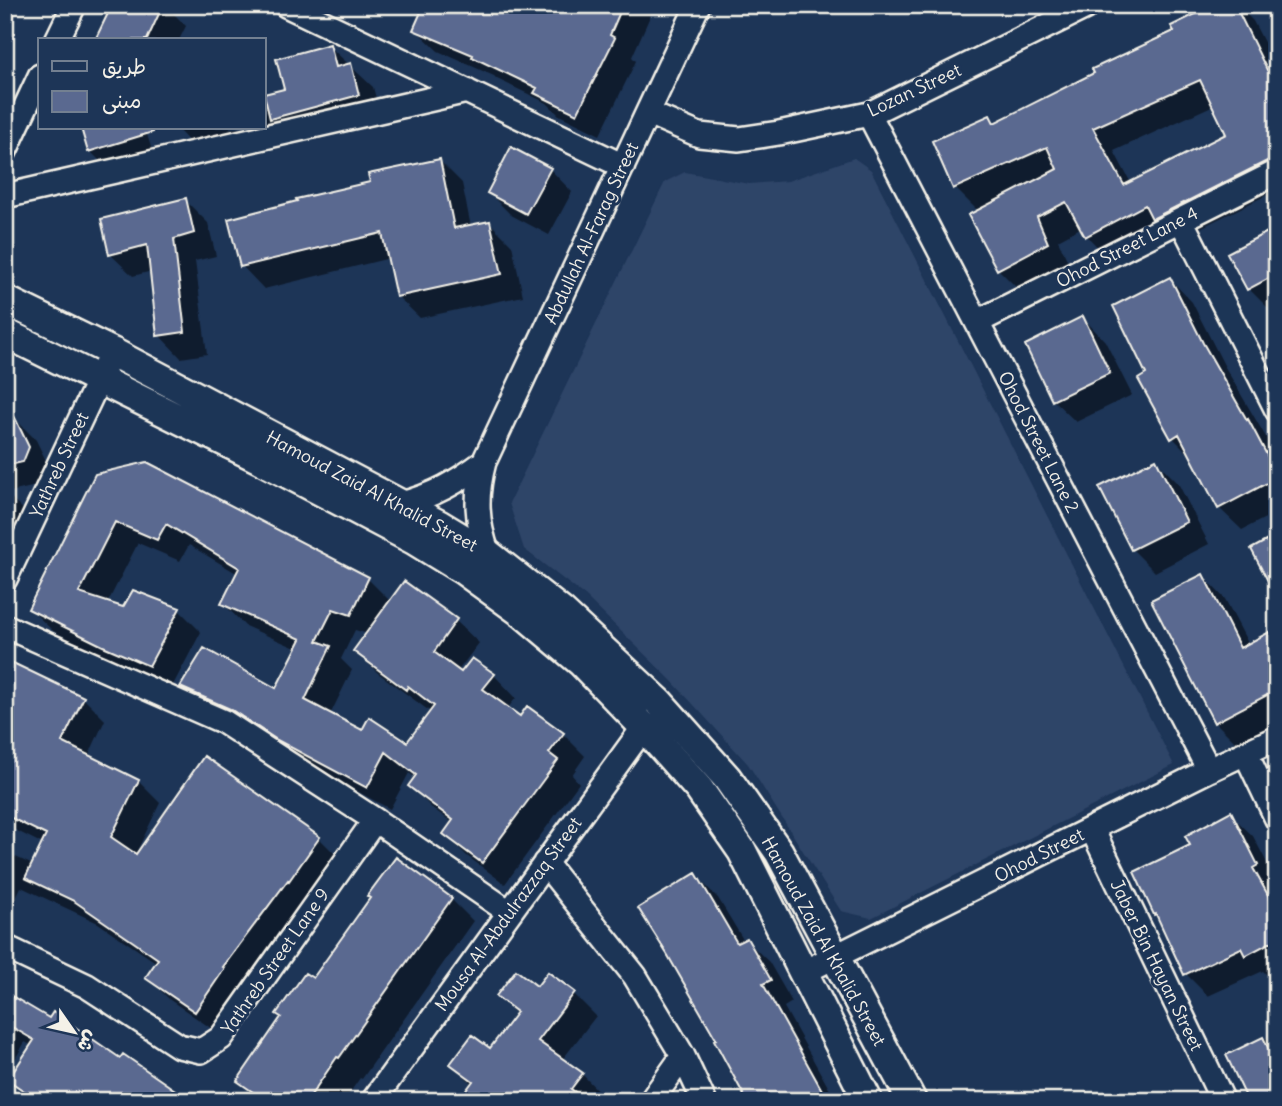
<svg xmlns="http://www.w3.org/2000/svg" width="1282" height="1106" font-family="Delius,'Playpen Sans Arabic',sans-serif">
  <style>
    .built { fill: #2f4568 }
    .shadow { fill: #0007; fill-rule: evenodd }
    .building { fill: #5a6990; stroke: #f4f1e8; stroke-width: 2; fill-rule: evenodd }
    .lines { fill: none; stroke-linecap: round; stroke-linejoin: round }
    .minor-casing { stroke: #f4f1e8; stroke-width: 28 }
    .major-casing { stroke: #f4f1e8; stroke-width: 33 }
    .minor { stroke: #1d3557; stroke-width: 23 }
    .major { stroke: #1d3557; stroke-width: 28 }
    .labels { text-anchor: middle; dominant-baseline: central; stroke-width: 6; stroke-linejoin: round; paint-order: stroke }
    .street-label { font-size: 18px; fill: #f4f1e8; stroke: #1d3557 }
  </style>
  <rect width="100%" height="100%" fill="#1d3557"/>
  <filter id="ink" filterUnits="userSpaceOnUse"><feTurbulence type="fractalNoise" baseFrequency=".0143" numOctaves="2"/><feDisplacementMap in="SourceGraphic" scale="14" xChannelSelector="R" yChannelSelector="G"/><feConvolveMatrix kernelMatrix="1 2 1 2 8 2 1 2 1" color-interpolation-filters="sRGB"/></filter>
  <g filter="url(#ink)">
    <path class="built" d="M854 158 871 170 1174 765 871 918 841 911 748 764 671 680 585 596 524 549 509 503 665 182 685 172 749 184 788 181Z"/>
    <path class="shadow" d="M132 5H165L186 26 179 40H101L99 37 129 13Z
      M426 5H655L632 57 636 61 600 135 559 115 547 103 497 79 494 76 438 51 415 29Z
      M1217 5H1237L1253 21 1277 67V190L1176 240 1164 229 1109 259 1087 236 1082 227 1058 240 1070 266 1021 292 998 269 979 212 955 188 990 117 996 123 1176 32ZM1214 105 1229 135 1131 183 1114 151Z
      M329 46 373 87 381 117 201 154 179 131 178 128H264V96L286 90Z
      M5 91 16 102 5 124Z
      M83 128H145L155 160 112 173 90 151Z
      M440 161 462 183 471 227 490 223 512 245 523 296 420 318 397 296 390 258 264 289 242 266 372 183Z
      M550 169 572 192 549 235 511 215 489 193Z
      M185 200 208 223 216 256 195 261 207 354 181 358 159 335 152 271 133 276 110 254Z
      M1277 228V308L1271 311 1249 289Z
      M1170 279 1192 302 1225 367 1277 456V512L1242 530 1219 508 1194 459 1172 437 1149 375Z
      M1083 318 1105 341 1132 395 1076 422 1053 400Z
      M5 412 13 417 36 440 51 471 45 484 6 493 25 511 19 527 5 550Z
      M1156 461 1178 483 1209 544 1155 572 1132 549Z
      M96 475 368 579 391 602 405 583 456 621 479 643 457 672 494 675 516 698 507 709 520 719 563 734 585 756 572 775 579 783 505 884 467 856 445 834 453 823 432 808 410 786 416 778 409 773 390 809 205 709 182 687 277 691 298 649 245 626 223 603 238 574 189 545 180 561 138 543 107 604 124 609 179 610 201 632 172 687 127 668 53 631 30 609ZM355 630 368 634 355 651 378 673 432 713 407 745 363 732 330 715 352 670 341 659Z
      M1203 576 1225 599 1249 645 1277 630V724L1238 745 1215 722 1154 601Z
      M5 683 83 698 105 720 88 757 138 781 160 803 136 853 138 854 319 838 341 860 218 1033 170 1000 148 978 157 963 98 923 21 887 10 910 5 908V852L33 865 43 844 5 825Z
      M1230 814 1253 836 1277 882V889L1274 890 1277 896V973L1269 977 1263 971 1208 996 1186 974 1160 918 1156 914 1192 846Z
      M695 875 718 898 744 941 746 940 769 962 792 1002 784 1007 831 1092 837 1101H749Z
      M451 899 473 921 362 1079 360 1078 344 1101H259L240 1081 313 981Z
      M548 974 574 994 596 1016 562 1060 582 1074 604 1097 601 1101H460L472 1084 452 1064 490 1050 517 1015 499 996 537 988Z
      M5 994 178 1094 180 1091 194 1101H31L10 1079 32 1046 25 1042 7 1073 5 1072Z
      M1277 1033V1101L1229 1056Z"/>
    <path class="building" d="M112 5H117L128 10 130 5H163L147 40H95Z
      M424 5H623L610 35 615 38 577 114 534 93 537 88 472 57 473 55 413 30Z
      M1214 5H1235L1267 70 1277 65V158L1271 159 1152 219 1145 205 1085 237 1066 202 1037 217 1048 243 997 270 968 215 1057 169 1047 147 953 189 932 141 990 115 994 123 1094 73 1092 69 1174 31 1171 26ZM1200 80 1226 134 1124 185 1093 128Z
      M330 44 336 67 351 63 359 95 270 119 264 94 284 89 276 59Z
      M81 128H152L153 132 88 152Z
      M511 147 551 168 526 214 487 193Z
      M440 159 454 228 490 221 502 274 396 297 382 233 240 267 228 219 297 201 296 199 370 182 368 174Z
      M186 198 194 233 174 239 185 332 157 336 147 245 109 255 101 219Z
      M1277 227V274L1247 290 1227 253Z
      M1170 277 1203 343 1247 420 1248 419 1277 474V478L1218 509 1179 434 1171 439 1138 379 1146 374 1113 306Z
      M1083 316 1110 373 1052 401 1025 345Z
      M5 397 29 447 23 462 5 466Z
      M1156 459 1187 522 1131 550 1099 487Z
      M147 462 369 577 351 615 333 609 317 641 331 646 305 700 362 730 369 717 407 742 434 706 408 686 406 690 353 651 404 581 457 619 434 652 461 672 472 658 495 674 483 689 520 716 527 706 564 733 549 753 558 760 482 863 443 834 453 820 408 786 416 775 386 752 367 788 277 740 230 709 180 687 204 648 276 688 301 639 221 604 239 568 166 524 157 540 115 522 79 593 123 607 133 590 180 608 149 666 103 646 28 609 95 474Z
      M1277 535V598L1251 549Z
      M1203 574 1240 648 1277 628V690L1214 723 1151 600Z
      M13 663 84 697 62 742 139 780 111 837 136 854 204 756 320 837 289 881 288 880 223 967 225 968 195 1012 145 978 158 959 74 901 25 878 46 835 5 815V679Z
      M1231 811 1258 865 1253 868 1277 911V939L1245 956 1241 948 1184 975 1156 914 1154 915 1134 872 1190 845 1185 836Z
      M396 857 452 898 339 1058 337 1057 307 1101H266L237 1081 281 1017 276 1014 305 973 313 978 370 898 367 896Z
      M696 873 737 943 747 938 771 980 763 984 828 1101H747L714 1040 716 1039 667 954 638 908Z
      M516 970 537 986 548 972 575 992 538 1041 583 1073 571 1089 588 1101H458L473 1081 450 1064 472 1035 490 1048 517 1012 496 996Z
      M5 992 49 1018 53 1012 120 1058 123 1054 191 1101H39L8 1080 34 1040 5 1023Z
      M1263 1037 1277 1066V1101H1248L1226 1055Z"/>
    <g class="lines">
      <g class="minor-casing">
        <path id="minor" d="M286 5 623 166
          M57 40 74 5
          M648 113 699 135 739 139 779 133 869 114 1090 5
          M869 114 1209 770
          M5 151 40 76
          M5 196 467 91
          M1181 220 1277 410
          M977 322 1277 172
          M401 504C435 495 457 482 484 462
          M488 554C476 521 475 496 484 462L698 5
          M5 579 112 352
          M5 626 224 722 375 820 509 912
          M1246 754 1277 819
          M1092 829 1223 1101
          M545 863 635 976 683 1056 704 1101
          M5 947 87 986 179 1046 201 1051 221 1038 375 820
          M802 973 1209 770 1277 738
          M373 1101 644 727
          M651 1101 683 1056"/>
      </g>
      <g class="major-casing">
        <path id="major" d="M5 300 112 352 440 525 488 554 562 612 659 702 727 778 779 852 912 1101
          M5 333 260 459 414 540 463 570 525 615 581 662 644 727 699 789 742 851 868 1101"/>
      </g>
      <use href="#minor" class="minor"/>
      <use href="#major" class="major"/>
    </g>
  </g>
  <g class="labels">
    <g class="street-label">
      <text transform="translate(914 90) rotate(-25)">Lozan Street</text>
      <text transform="translate(591 233) rotate(-65)">Abdullah Al-Farag Street</text>
      <text transform="translate(1127 247) rotate(-27)">Ohod Street Lane 4</text>
      <text transform="translate(1039 442) rotate(63)">Ohod Street Lane 2</text>
      <text transform="translate(59 465) rotate(-65)">Yathreb Street</text>
      <text transform="translate(372 491) rotate(28)">Hamoud Zaid Al Khalid Street</text>
      <text transform="translate(1039 855) rotate(-27)">Ohod Street</text>
      <text transform="translate(508 914) rotate(-54)">Mousa Al-Abdulrazzaq Street</text>
      <text transform="translate(824 941) rotate(61)">Hamoud Zaid Al Khalid Street</text>
      <text transform="translate(275 961) rotate(-55)">Yathreb Street Lane 9</text>
      <text transform="translate(1157 965) rotate(64)">Jaber Bin Hayan Street</text>
    </g>
  </g>
  <rect width="1282" height="1106" fill="none" stroke="#1d3557" stroke-width="28"/>
  <rect x="14" y="14" width="1254" height="1078" fill="none" stroke="#f4f1e8" stroke-width="2.5" filter="url(#ink)"/>
  <rect x="38" y="38" width="228" height="91" fill="#1d3557" stroke="#738091" stroke-width="2"/>
  <rect x="52" y="61" width="35" height="10" fill="#1d3557" stroke="#738091" stroke-width="2"/>
  <text x="102" y="74" font-size="21" fill="#f4f1e8">طريق</text>
  <rect x="52" y="91" width="35" height="21" fill="#5a6990" stroke="#738091" stroke-width="2"/>
  <text x="102" y="108" font-size="21" fill="#f4f1e8">مبنى</text>
  <g transform="translate(74 1032) rotate(124)" stroke="#1d3557" stroke-width="5" paint-order="stroke">
  <path d="M0-5L12 26L0 18L-12 26Z" fill="#f4f1e8"/>
  <text y="-10" font-size="19" font-weight="bold" text-anchor="middle" fill="#f4f1e8">ش</text>
  </g>
</svg>
